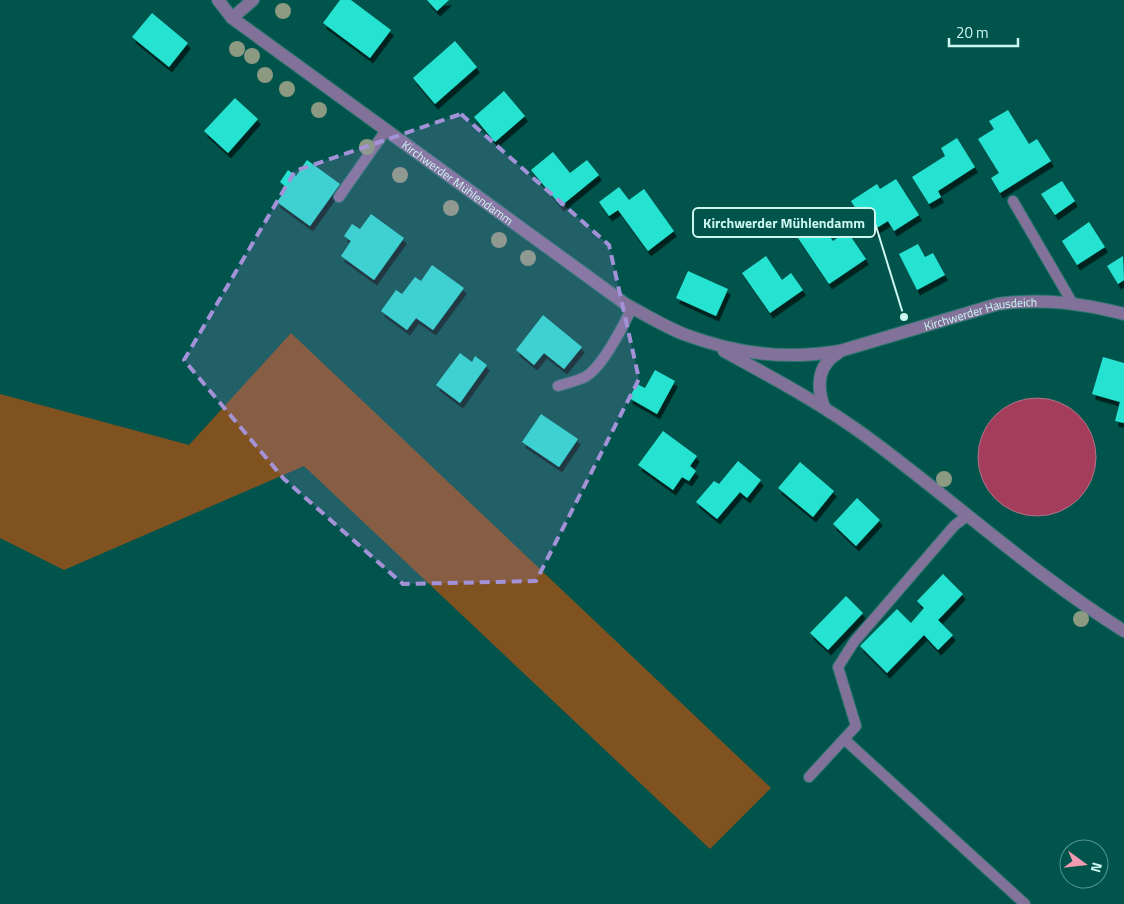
<svg xmlns="http://www.w3.org/2000/svg" width="1124" height="904" font-family="'Titillium Web',sans-serif">
  <style>
    .green { fill: #805220 }
    .water { fill: #a43c5c; stroke: #b07488 }
    .building { fill: #28e2d0; filter: url(#shadow) }
    .lines { fill: none; stroke-linecap: round; stroke-linejoin: round }
    .service-casing { stroke: #29756d; stroke-width: 12 }
    .minor-casing { stroke: #29756d; stroke-width: 14 }
    .tertiary-casing { stroke: #29756d; stroke-width: 14 }
    .service { stroke: #827199; stroke-width: 10 }
    .minor { stroke: #827199; stroke-width: 12 }
    .tertiary { stroke: #827199; stroke-width: 12 }
    .tree { fill: #8b9a81 }
    .marked { fill: #a492d8; fill-opacity: 0.2; stroke: #a492d8; stroke-width: 4; stroke-dasharray: 10 6; stroke-linejoin: round }
    .labels { text-anchor: middle; dominant-baseline: central; stroke-width: 5; stroke-linejoin: round; paint-order: stroke }
    .street-label { font-size: 12px; fill: #ccf7f0; stroke: #00544c }
    .leader { fill: none; stroke: #ccf7f0; stroke-width: 2 }
    .callout-dot { fill: #ccf7f0; stroke: #00544c; stroke-width: 2 }
    .callout { fill: #00544c; stroke: #ccf7f0; stroke-width: 2 }
    .callout-label { font-size: 14px; text-anchor: middle; font-weight: bold; fill: #ccf7f0 }
  </style>
  <defs>
    <filter id="shadow"><feDropShadow dx="3" dy="5.5" stdDeviation="0" flood-color="#0009"/></filter>
  </defs>
  <rect width="100%" height="100%" fill="#00544c"/>
  <path class="green" d="M291 333 771 788 710 849 304 466 64 570 0 538V394L189 445Z"/>
  <path class="water" d="M978 457a59 59 0 1 1 118 0a59 59 0 1 1-118 0Z"/>
  <path class="building" d="M340 0H351L391 30 370 58 323 23Z
    M427 0H449L437 11Z
    M152 13 188 43 169 67 132 37Z
    M455 41 477 67 435 104 413 78Z
    M504 91 525 116 495 142 474 117Z
    M235 98 258 119 228 153 204 131Z
    M1008 110 1029 144 1037 139 1051 161 1000 193 991 178 999 173 978 139 994 129 989 121Z
    M957 138 975 167 938 191 941 197 929 204 912 177 945 156 941 148Z
    M553 152 570 173 587 160 599 175 561 206 531 170Z
    M307 160 340 184 310 226 277 202 287 188 280 182 288 170 296 176Z
    M896 179 919 215 894 231 888 221 870 232 851 201 877 184 880 189Z
    M1062 181 1075 201 1055 215 1041 194Z
    M619 187 629 200 644 189 674 231 648 251 618 210 609 216 599 202Z
    M371 214 404 238 374 280 341 256 351 241 344 236 352 224 360 229Z
    M818 220 833 241 847 231 866 259 829 284 796 235Z
    M1089 222 1105 247 1077 265 1062 241Z
    M918 244 925 257 933 253 945 275 917 290 899 254Z
    M766 256 782 280 791 273 803 290 770 313 742 273Z
    M1123 256 1124 280 1118 284 1107 266Z
    M432 265 464 288 433 330 416 318 407 330 381 311 396 290 402 294 415 277 421 281Z
    M688 271 728 289 716 316 676 298Z
    M543 315 582 347 564 369 544 353 534 365 516 350Z
    M460 353 472 362 475 356 487 365 460 403 436 385Z
    M1103 357 1124 363V423L1115 421 1120 402 1092 394Z
    M655 370 675 381 657 414 629 398 637 384 645 388Z
    M541 414 578 439 559 467 522 442Z
    M663 431 697 456 690 466 696 471 689 481 682 477 673 490 638 465Z
    M738 461 761 480 747 498 740 492 717 519 696 502 714 481 719 484Z
    M800 462 834 491 813 517 778 488Z
    M857 498 880 520 856 546 833 524Z
    M943 574 963 594 938 620 953 635 938 650 924 635 887 673 860 646 897 609 911 623 924 608 917 601Z
    M846 596 863 613 828 650 810 633Z"/>
  <g class="lines">
    <g class="service-casing">
      <path id="service" d="M339 197 386 130
        M1013 201 1073 304
        M558 386C567 383 577 381 585 377 603 367 623 326 632 308
        M844 739 1025 904
        M809 777 856 726 838 667 854 642 954 526 968 515"/>
    </g>
    <g class="minor-casing">
      <g id="minor">
        <path id="s1" d="M218 0 232 18 627 305C646 315 665 327 686 335 738 354 785 360 840 351"/>
        <path d="M232 18 253 0"/>
        <path d="M724 351C773 378 822 404 867 437 953 500 1033 574 1124 631"/>
        <path d="M824 407C816 385 818 365 838 353"/>
      </g>
    </g>
    <g class="tertiary-casing">
      <g id="tertiary">
        <path id="s2" d="M840 351 998 304C1043 298 1081 303 1124 314"/>
      </g>
    </g>
    <use href="#service" class="service"/>
    <use href="#minor" class="minor"/>
    <use href="#tertiary" class="tertiary"/>
  </g>
  <g class="tree">
    <circle cx="283" cy="11" r="8"/>
    <circle cx="237" cy="49" r="8"/>
    <circle cx="252" cy="56" r="8"/>
    <circle cx="265" cy="75" r="8"/>
    <circle cx="287" cy="89" r="8"/>
    <circle cx="319" cy="110" r="8"/>
    <circle cx="367" cy="147" r="8"/>
    <circle cx="400" cy="175" r="8"/>
    <circle cx="451" cy="208" r="8"/>
    <circle cx="499" cy="240" r="8"/>
    <circle cx="528" cy="258" r="8"/>
    <circle cx="944" cy="479" r="8"/>
    <circle cx="1081" cy="619" r="8"/>
  </g>
  <path class="marked" d="M461 114 609 245 639 379 536 581 403 584 284 479 184 360 295 171Z"/>
  <g class="labels">
    <g class="street-label">
      <text stroke="none"><textPath href="#s1" startOffset="302">Kirchwerder Mühlendamm</textPath></text>
      <text stroke="none"><textPath href="#s2" startOffset="146">Kirchwerder Hausdeich</textPath></text>
    </g>
  </g>
  <path class="leader" d="M904 317L875 223"/>
  <circle class="callout-dot" cx="904" cy="317" r="5"/>
  <rect class="callout" x="693" y="208" width="182" height="29" rx="5"/>
  <g class="callout-label">
    <text x="784" y="228">Kirchwerder Mühlendamm</text>
  </g>
  <g transform="translate(1084 864) rotate(105)"><circle r="24" fill="#00544c" stroke="#52958e"/>
  <path d="M0-4L9 19L0 12L-9 19Z" fill="#f29aaf"/>
  <text y="-8" font-size="14" font-weight="bold" text-anchor="middle" fill="#ccf7f0">N</text>
  </g>
  <path d="M949 38v8h69v-8" fill="none" stroke="#ccf7f0" stroke-width="2.5"/>
  <text x="956" y="38" font-size="15" fill="#ccf7f0" stroke="#00544c" stroke-width="4" paint-order="stroke">20 m</text>
</svg>
